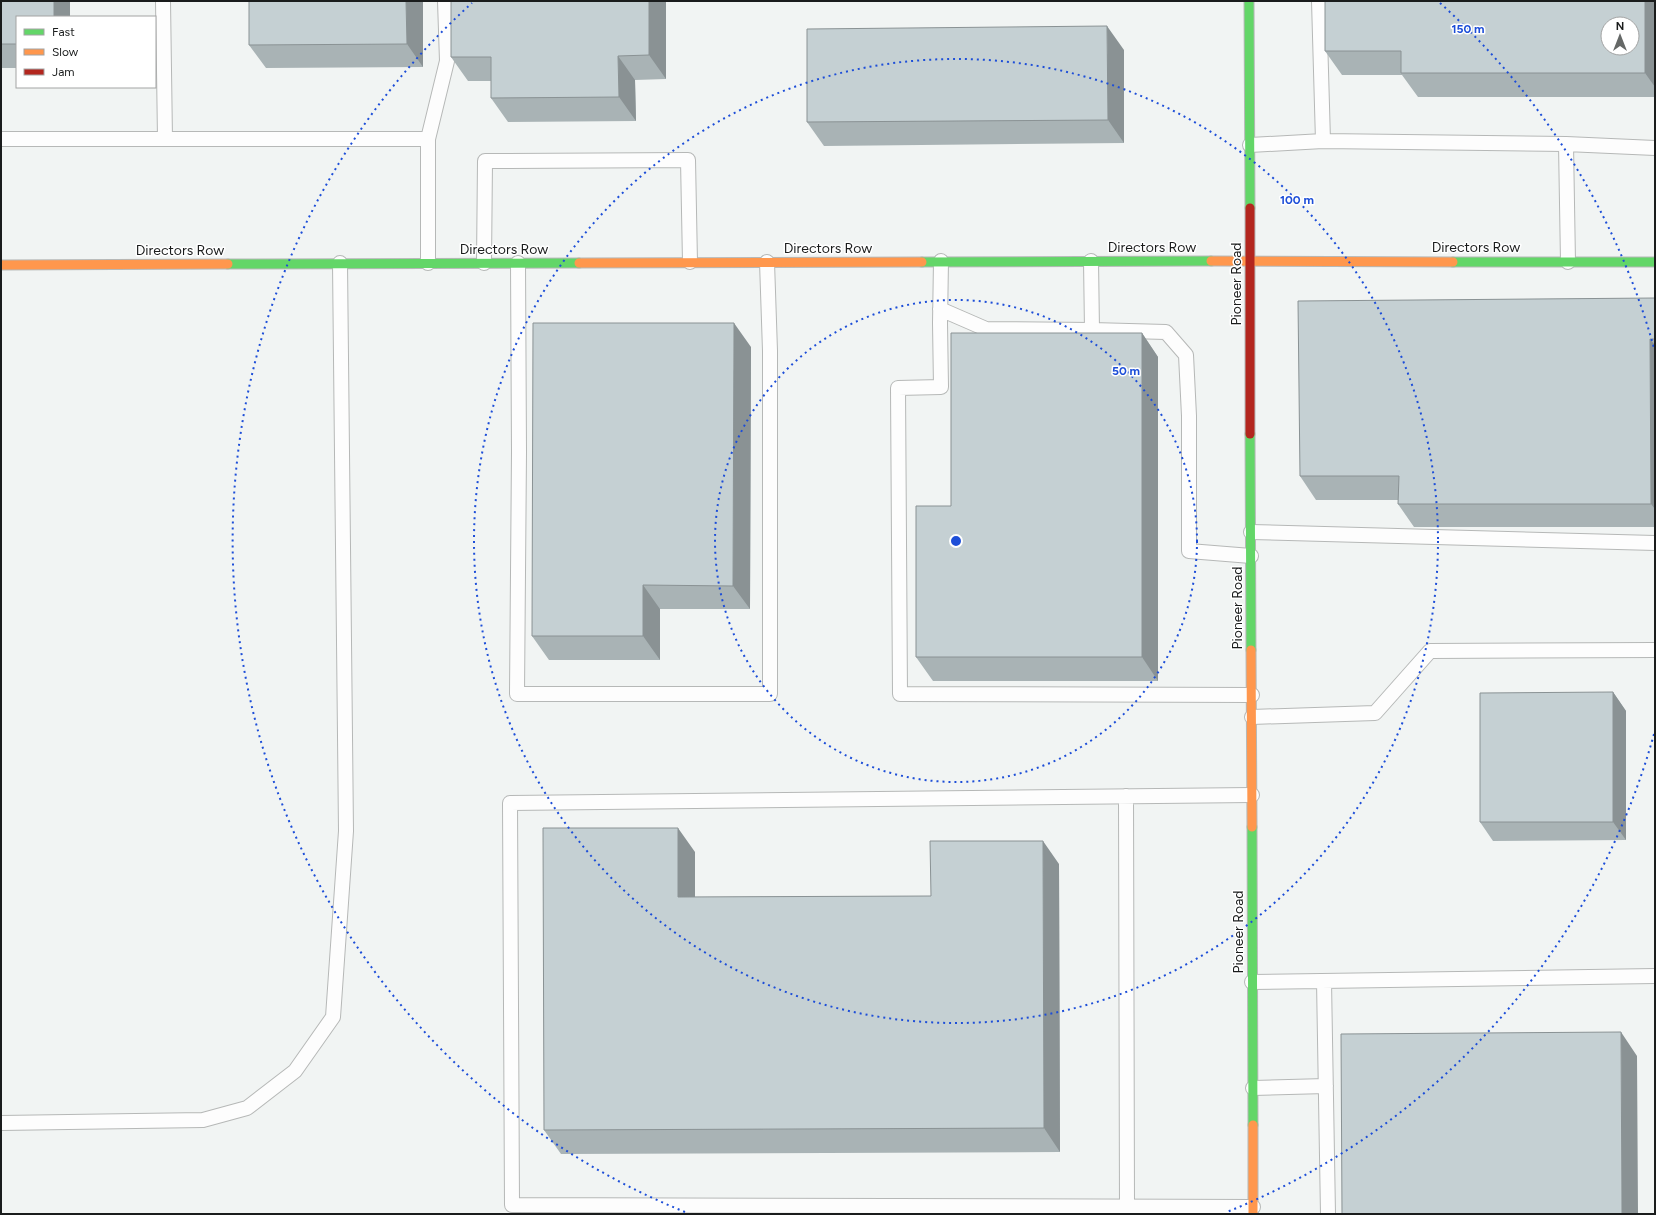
<svg xmlns="http://www.w3.org/2000/svg" width="1656" height="1215" font-family="Figtree,sans-serif">
  <style>
    .lines { fill: none; stroke-linecap: round; stroke-linejoin: round }
    .lane-casing { stroke: #b6b8b7; stroke-width: 16 }
    .fast-casing { stroke: #b6b8b7; stroke-width: 11 }
    .slow-casing { stroke: #b6b8b7; stroke-width: 11 }
    .jam-casing { stroke: #b6b8b7; stroke-width: 11 }
    .lane { stroke: #fdfdfd; stroke-width: 14 }
    .fast { stroke: #63d668; stroke-width: 9 }
    .slow { stroke: #ff974d; stroke-width: 9 }
    .jam { stroke: #b3261e; stroke-width: 9 }
    .wall { fill: #a9b3b5 }
    .shaded-wall { fill: #8a9294 }
    .building { fill: #c5d0d3; stroke: #8a9294; fill-rule: evenodd }
    .ring { fill: none; stroke: #1d4ed8; stroke-width: 2; stroke-dasharray: 2 4 }
    .labels { text-anchor: middle; dominant-baseline: central; stroke-width: 3; stroke-linejoin: round; paint-order: stroke }
    .street-label { font-size: 14px; fill: #1a1c1c; stroke: #fff }
    .centre { fill: #1d4ed8; stroke: #fff; stroke-width: 2 }
    .ring-label { font-size: 12px; text-anchor: middle; font-weight: bold; fill: #1d4ed8; stroke: #fff; stroke-width: 3; stroke-linejoin: round; paint-order: stroke }
  </style>
  <rect width="100%" height="100%" fill="#f1f4f3"/>
  <g class="lines">
    <g class="lane-casing">
      <path id="lane" d="M163 1 165 139
        M1 139H428V263
        M428 139 447 61 445 1
        M1323 141 1566 144 1568 262
        M1566 144 1655 148
        M1250 145 1323 141 1319 1
        M941 261 940 323 941 387 898 388 900 694 1252 695
        M1091 261 1092 330 1166 332 1186 355 1189 416V551L1251 556
        M484 263 485 161 688 160 690 262
        M518 263 519 452 517 694H770V351L767 262
        M940 309 986 329 1092 330
        M1251 532 1655 543
        M1252 717 1375 713 1430 651 1655 650
        M1252 795 510 803 512 1205 1253 1207
        M1126 796 1127 1207
        M1324 981 1328 1214
        M1252 982 1655 976
        M1253 1088 1326 1086
        M1 1123 203 1120 247 1108 295 1071 333 1017 346 831 340 263"/>
    </g>
    <g class="fast-casing">
      <path id="fast" d="M1249 1 1250 208
        M922 262 1211 261
        M1453 262H1655
        M228 264 579 263
        M1250 434 1251 650
        M1252 827 1253 1125"/>
    </g>
    <g class="slow-casing">
      <path id="slow" d="M1211 261 1453 262
        M579 263 922 262
        M1 265 228 264
        M1251 650 1252 827
        M1253 1125V1214"/>
    </g>
    <g class="jam-casing">
      <path id="jam" d="M1250 208V434"/>
    </g>
    <use href="#lane" class="lane"/>
    <use href="#fast" class="fast"/>
    <use href="#slow" class="slow"/>
    <use href="#jam" class="jam"/>
  </g>
  <path class="wall" d="M1 1H70V17H17V68H1Z
    M249 1H423V67L266 68 249 45Z
    M666 1V79L635 80 636 121 508 122 491 98V81H468L451 57Z
    M1655 1V97H1418L1402 75H1342L1325 51Z
    M1124 50V143L824 146 807 122Z
    M1655 298V527H1414L1398 504V500H1316L1300 476Z
    M1142 333 1158 357V681H933L916 657 951 506Z
    M751 347 750 609H660V660H549L532 636Z
    M1613 692 1626 711V840L1493 841 1480 822Z
    M695 852V897L931 896 1059 864 1060 1152 561 1154 544 1130Z"/>
  <path class="shaded-wall" d="M54 1H70V17H54Z
    M406 1H423V67L407 44Z
    M649 1H666V79L649 55Z
    M1645 1H1655V87L1645 73Z
    M1107 26 1124 50V143L1108 120Z
    M618 56 635 80 636 121 619 97Z
    M734 323 751 347 750 609 733 586Z
    M1142 333 1158 357V681L1142 657Z
    M1650 339 1655 345V509L1651 504Z
    M643 585 660 609V660L643 636Z
    M1613 692 1626 711V840L1613 822Z
    M678 828 695 852V921L678 897Z
    M1043 841 1059 864 1060 1152 1044 1128Z
    M1621 1032 1637 1056 1638 1214H1622Z"/>
  <path class="building" d="M1 1H54V17H17V44H1Z
    M249 1H406L407 44 249 45Z
    M451 1H649V55L618 56 619 97 491 98V57H451Z
    M1325 1H1645V73H1401V51H1325ZM1608 24H1632V48H1608Z
    M1107 26 1108 120 807 122V29Z
    M1655 298V339H1650L1651 504H1398L1399 476H1300L1298 301Z
    M533 323H734L733 586 643 585V636H532Z
    M951 333H1142V657H916V506H951Z
    M1613 692V822H1480V693Z
    M543 828H678V897L931 896 930 841H1043L1044 1128 544 1130Z
    M1621 1032 1622 1214H1342L1341 1034Z"/>
  <g class="ring">
    <circle cx="956" cy="541" r="241"/>
    <circle cx="956" cy="541" r="482"/>
    <path d="M1654 734A724 724 0 0 1 1227 1212M685 1212A724 724 0 0 1 472 3M1440 3A724 724 0 0 1 1654 348"/>
  </g>
  <g class="labels">
    <g class="street-label">
      <text x="1152" y="247">Directors Row</text>
      <text x="1476" y="247">Directors Row</text>
      <text x="828" y="248">Directors Row</text>
      <text x="504" y="249">Directors Row</text>
      <text x="180" y="250">Directors Row</text>
      <text transform="translate(1236 284) rotate(-90)">Pioneer Road</text>
      <text transform="translate(1237 608) rotate(-90)">Pioneer Road</text>
      <text transform="translate(1238 932) rotate(-90)">Pioneer Road</text>
    </g>
  </g>
  <circle cx="956" cy="541" r="6" class="centre"/>
  <g class="ring-label">
    <text x="1468" y="33">150 m</text>
    <text x="1297" y="204">100 m</text>
    <text x="1126" y="375">50 m</text>
  </g>
  <rect width="1656" height="1215" fill="none" stroke="#1a1c1c" stroke-width="4"/>
  <rect x="16" y="16" width="140" height="72" fill="#ffffff" stroke="#a3a4a4"/>
  <rect x="24" y="29" width="20" height="6" fill="#63d668" stroke="#a3a4a4"/>
  <text x="52" y="36" font-size="12" fill="#1a1c1c">Fast</text>
  <rect x="24" y="49" width="20" height="6" fill="#ff974d" stroke="#a3a4a4"/>
  <text x="52" y="56" font-size="12" fill="#1a1c1c">Slow</text>
  <rect x="24" y="69" width="20" height="6" fill="#b3261e" stroke="#a3a4a4"/>
  <text x="52" y="76" font-size="12" fill="#1a1c1c">Jam</text>
  <g transform="translate(1620 36)"><circle r="19" fill="#ffffff" stroke="#a3a4a4"/>
  <path d="M0-3L7 15L0 10L-7 15Z" fill="#656867"/>
  <text y="-6" font-size="11" font-weight="bold" text-anchor="middle" fill="#1a1c1c">N</text>
  </g>
</svg>
